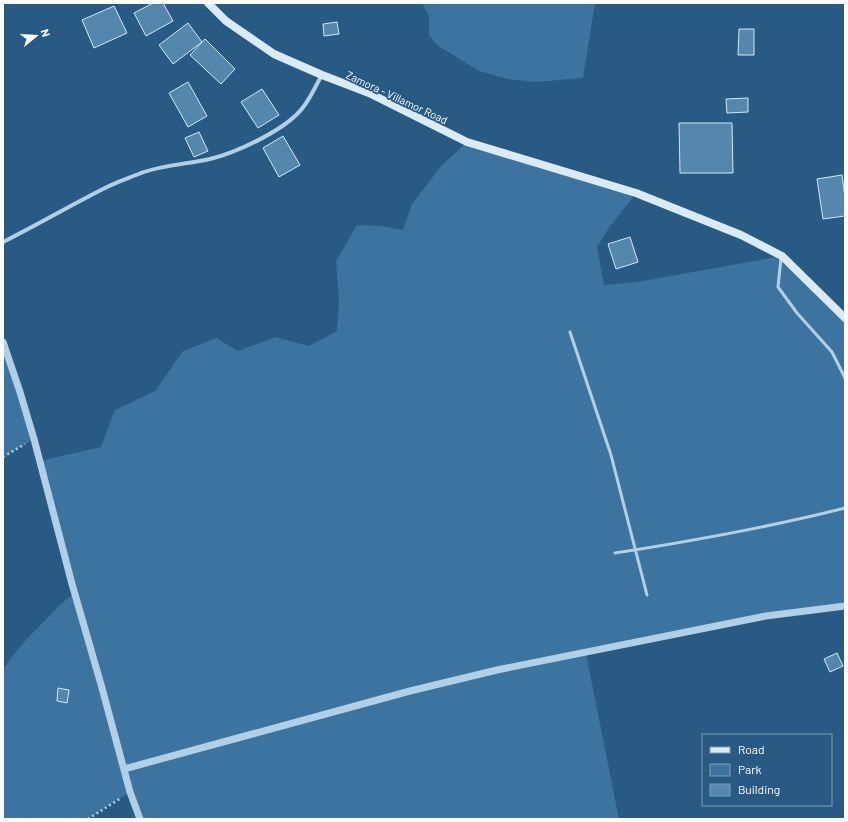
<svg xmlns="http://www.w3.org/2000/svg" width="848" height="822" font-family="Barlow,sans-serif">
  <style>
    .green { fill: #3d749f }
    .building { fill: #5586ac; stroke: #d4e7f5 }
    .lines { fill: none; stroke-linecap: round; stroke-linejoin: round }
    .path { stroke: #b1cfe6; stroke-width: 2.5; stroke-dasharray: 2 3; stroke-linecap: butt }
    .service { stroke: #b1cfe6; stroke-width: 3 }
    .minor { stroke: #b1cfe6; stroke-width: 4 }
    .tertiary { stroke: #b1cfe6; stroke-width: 7 }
    .secondary { stroke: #daeaf6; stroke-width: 8 }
    .labels { text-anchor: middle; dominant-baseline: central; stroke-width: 3.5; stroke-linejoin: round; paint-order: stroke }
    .street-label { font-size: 11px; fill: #fff; stroke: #285a83 }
  </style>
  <rect width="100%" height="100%" fill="#285a83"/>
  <path class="green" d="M422 3H595L583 78 535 82 508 79 479 71 437 45 429 35V16Z
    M467 142 636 193 608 229 597 247 604 285 637 282 782 256 845 319V607L782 614 586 654 619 819H140L130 792 88 819H3V669L23 643 60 605 74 593 40 461 101 447 115 410 155 391 183 351 216 338 238 351 275 337 309 346 337 331 339 300 336 261 357 225 381 226 403 230 412 204 442 165Z
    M3 342 34 439 3 457Z"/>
  <path class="building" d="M153 3H163L173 21 146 36 134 13Z
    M114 6 127 33 94 48 82 20Z
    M337 22 339 34 324 36 323 24Z
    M188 23 202 42 173 64 159 45Z
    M739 29H754V55H738Z
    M205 39 235 69 221 84 190 55Z
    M188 82 207 116 188 127 169 93Z
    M262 89 279 115 258 128 241 102Z
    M748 98V112L727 113 726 99Z
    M679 123H732L733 173H680Z
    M199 132 208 151 194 157 185 138Z
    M283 136 300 165 279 177 263 148Z
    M842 175 845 197V216L823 219 817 179Z
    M630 237 638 262 616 269 608 244Z
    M837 653 843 666 830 672 824 659Z
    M58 688 69 690 67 703 57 701Z"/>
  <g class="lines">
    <path class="path" d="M3 457 25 444
      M88 819 121 798"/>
    <path class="service" d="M781 258 778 287 797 313 832 352 845 378
      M570 332 611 455 647 595
      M615 553C692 541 770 527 845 508"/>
    <path class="minor" d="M3 242C37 225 71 205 105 188 116 182 129 178 141 173 163 165 187 164 210 159 236 153 288 129 304 106 311 97 316 85 322 75"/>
    <path class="tertiary" d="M3 342 20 392 34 439 72 584 102 688 130 792 140 819
      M124 769 410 691 497 670 766 616 845 606"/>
    <path class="secondary" d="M208 3 226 21 274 54 322 75 369 93 467 142 636 193 741 235 782 256 845 318"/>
  </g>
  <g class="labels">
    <g class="street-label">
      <text transform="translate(397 97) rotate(25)">Zamora - Villamor Road</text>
    </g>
  </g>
  <rect width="848" height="822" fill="none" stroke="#ffffff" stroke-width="8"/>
  <rect x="702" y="734" width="130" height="72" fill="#285a83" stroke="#7e9cb5"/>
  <rect x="710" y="747" width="20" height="6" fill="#daeaf6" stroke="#7e9cb5"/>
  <text x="738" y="754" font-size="12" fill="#ffffff">Road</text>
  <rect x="710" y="764" width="20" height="12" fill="#3d749f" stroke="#7e9cb5"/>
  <text x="738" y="774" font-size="12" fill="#ffffff">Park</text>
  <rect x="710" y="784" width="20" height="12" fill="#5586ac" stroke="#7e9cb5"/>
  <text x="738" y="794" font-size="12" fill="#ffffff">Building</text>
  <g transform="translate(36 36) rotate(72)" stroke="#285a83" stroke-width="3" paint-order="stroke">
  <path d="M0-3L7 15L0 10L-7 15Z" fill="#ffffff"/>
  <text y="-6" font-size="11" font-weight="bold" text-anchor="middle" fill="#ffffff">N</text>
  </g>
</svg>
